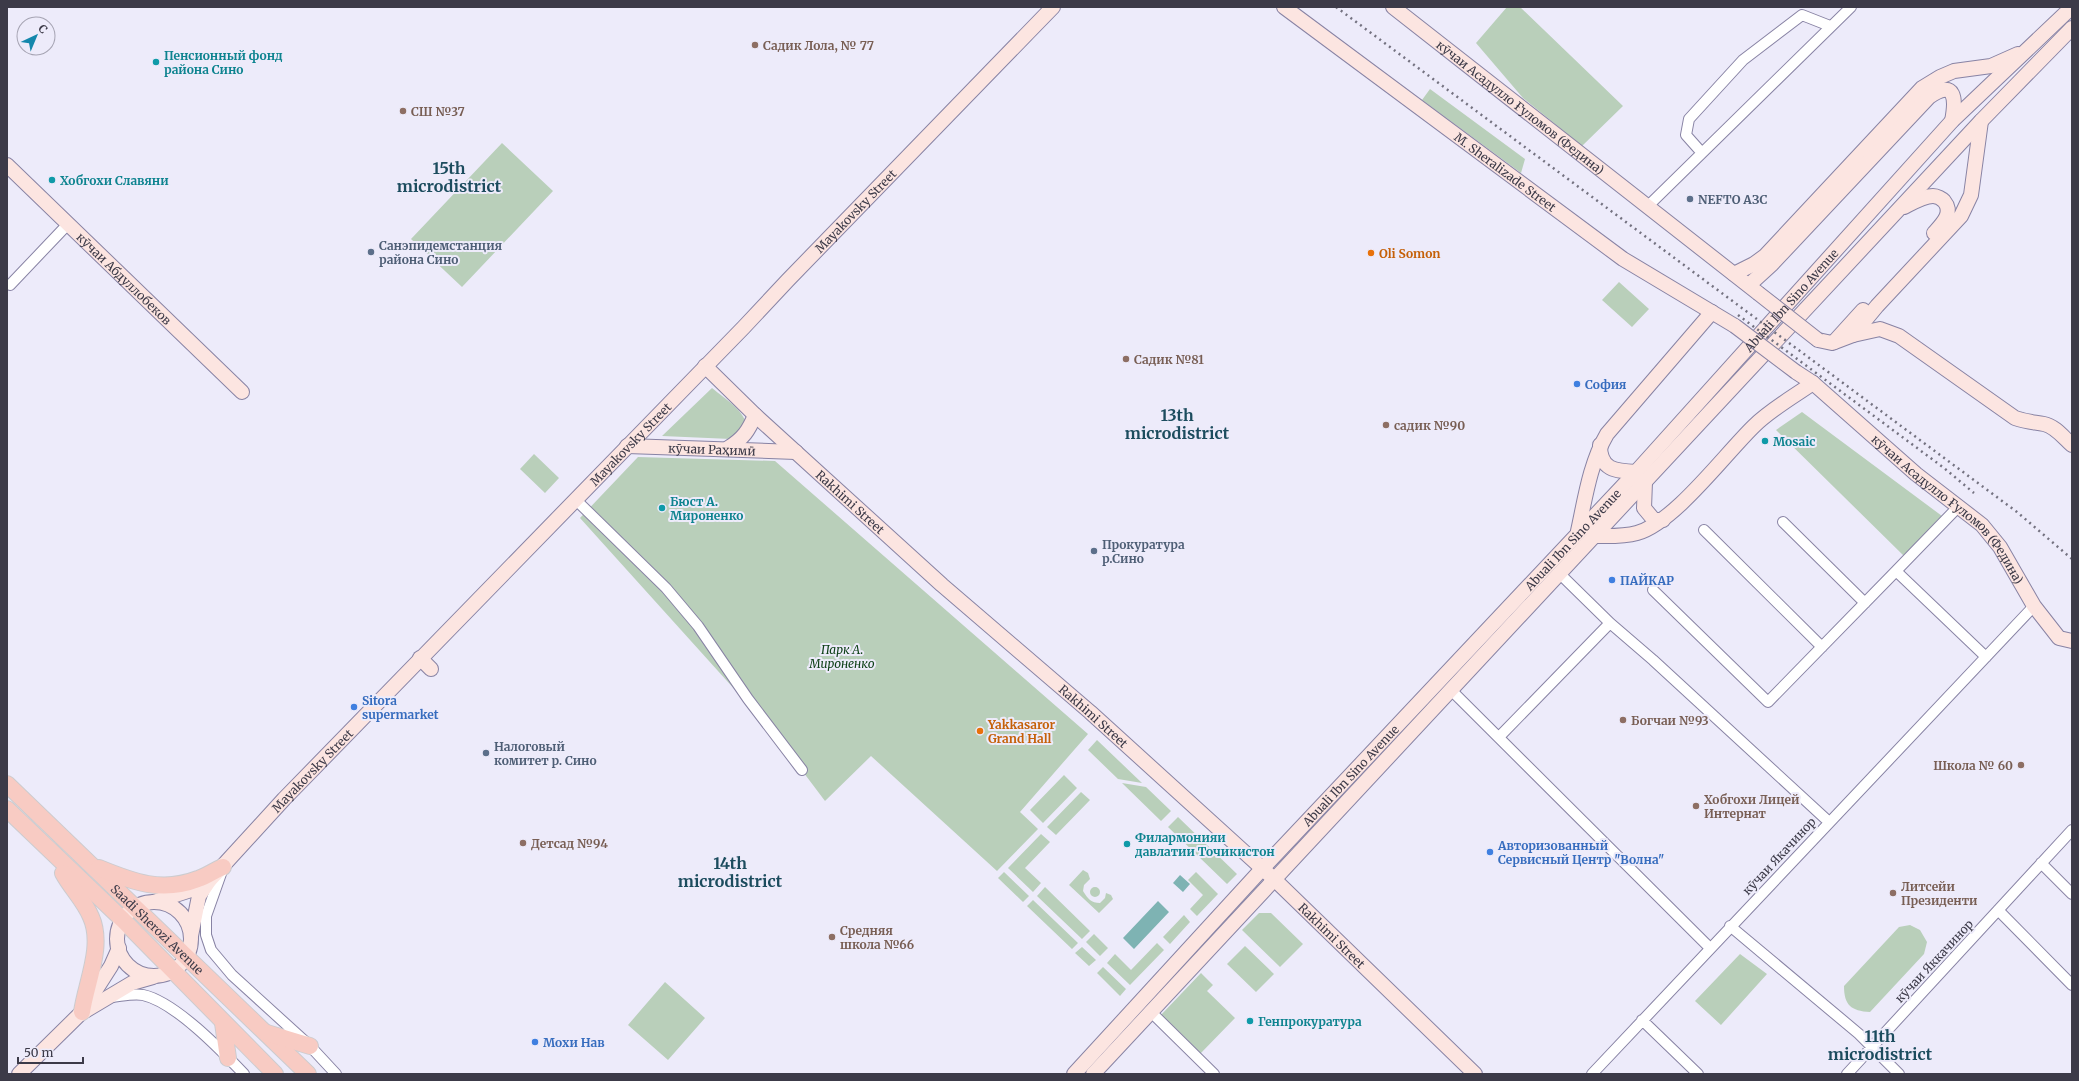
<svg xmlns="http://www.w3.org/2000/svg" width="2079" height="1081" font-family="Merriweather,serif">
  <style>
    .green { fill: #b9cfba }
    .water { fill: #7eb3b3 }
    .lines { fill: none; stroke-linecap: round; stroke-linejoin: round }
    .street-casing { stroke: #8883a4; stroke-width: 12 }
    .secondary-casing { stroke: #8883a4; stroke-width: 16 }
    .primary-casing { stroke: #cccccf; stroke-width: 18 }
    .street { stroke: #fff; stroke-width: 10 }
    .secondary { stroke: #fce5e1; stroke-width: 14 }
    .primary { stroke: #f8cbc3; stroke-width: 16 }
    .rail { stroke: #747280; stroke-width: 2.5; stroke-dasharray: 2 4; stroke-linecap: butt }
    .secondary-bridge-casing { stroke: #8883a4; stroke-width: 16; stroke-linecap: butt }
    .secondary-bridge { stroke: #fce5e1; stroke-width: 14 }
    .education-dot { fill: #8d6e63; stroke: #edebfa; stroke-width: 1.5 }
    .culture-dot { fill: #0f9aa8; stroke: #edebfa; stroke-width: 1.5 }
    .service-dot { fill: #5c6f8a; stroke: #edebfa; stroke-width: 1.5 }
    .food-dot { fill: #e8710a; stroke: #edebfa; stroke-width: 1.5 }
    .shop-dot { fill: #3f7fe0; stroke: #edebfa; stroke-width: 1.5 }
    .labels { text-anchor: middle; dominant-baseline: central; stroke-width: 4; stroke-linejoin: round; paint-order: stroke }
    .education-label { font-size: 12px; font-weight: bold; fill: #785e54; stroke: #edebfa; text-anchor: start }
    .culture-label { font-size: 12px; font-weight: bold; fill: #0d838f; stroke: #edebfa; text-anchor: start }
    .street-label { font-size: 12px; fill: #3c3a48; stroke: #edebfa }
    .service-label { font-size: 12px; font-weight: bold; fill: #4e5e75; stroke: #edebfa; text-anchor: start }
    .food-label { font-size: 12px; font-weight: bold; fill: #c56008; stroke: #edebfa; text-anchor: start }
    .shop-label { font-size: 12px; font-weight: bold; fill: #366cbe; stroke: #edebfa; text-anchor: start }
    .park-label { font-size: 12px; font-style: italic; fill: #0f4118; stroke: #edebfa }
    .district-label { font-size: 16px; font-weight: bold; fill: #1c4c5e; stroke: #edebfa }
  </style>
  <rect width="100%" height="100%" fill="#edebfa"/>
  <path class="green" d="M1507 7H1520L1623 106 1582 146 1523 98 1476 43Z
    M1430 89 1525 159 1521 173 1422 100Z
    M502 143 553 191 462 287 411 239Z
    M1619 282 1649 309 1632 327 1602 300Z
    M712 388C725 399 746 411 747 428L731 439 662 436Z
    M1802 412 1942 516 1904 556 1776 430Z
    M534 454 559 478 545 493 520 469Z
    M638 457 775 461 1088 734 1020 812 1038 829 997 871 871 756 825 801 773 732 580 518Z
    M1097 740 1142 783 1118 779 1088 750Z
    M1064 775 1077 788 1043 823 1030 810Z
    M1122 783 1146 787 1171 811 1161 821Z
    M1081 792 1090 800 1056 835 1047 827Z
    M1178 817 1237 874 1227 884 1168 827Z
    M1041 834 1050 842 1025 868 1041 883 1033 892 1008 868Z
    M1083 870 1088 873 1090 879 1084 885 1083 891C1088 899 1091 903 1100 903L1105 898 1106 893 1111 895 1113 899 1099 913 1069 885Z
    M1004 872 1029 896 1023 902 998 878Z
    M1196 872 1218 894 1197 916 1190 909 1203 895 1188 880Z
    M1090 892a5 5 0 1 1 10 0a5 5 0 1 1-10 0Z
    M1045 887 1090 931 1082 939 1037 896Z
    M1033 900 1078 943 1072 949 1027 906Z
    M1259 913H1271L1303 944 1280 967 1242 930Z
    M1184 915 1190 922 1170 944 1163 937Z
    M1910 925 1920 930 1927 942 1924 954 1870 1012C1851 1011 1844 1005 1844 986L1899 927Z
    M1094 934 1108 948 1100 956 1086 942Z
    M1157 943 1164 950 1130 985 1107 963 1115 954 1131 970Z
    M1245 946 1274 974 1256 992 1227 964Z
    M1082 947 1096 960 1089 966 1075 953Z
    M1740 954 1767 974 1721 1025 1695 1001Z
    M1103 967 1126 989 1120 996 1097 973Z
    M1201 973 1213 985 1207 991 1235 1018 1200 1054 1160 1016Z
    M665 982 705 1018 668 1060 628 1025Z"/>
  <path class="water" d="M1180 875 1190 884 1183 892 1173 883Z
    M1158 901 1169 912 1134 949 1123 938Z"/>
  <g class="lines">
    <g class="street-casing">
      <path id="street" d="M1702 153 1686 135 1689 119 1743 60 1802 15 1830 26
        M1648 206 1851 7
        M10 285 68 224
        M575 499 666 588 698 626 748 699 802 770
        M1783 522 1865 603
        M1704 530 1822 647
        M1896 571 1958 507
        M1559 573 1610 623 1653 660 1829 822
        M1653 590 1768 702 1896 571 1986 657
        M1450 689 1710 948
        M1499 737 1610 623
        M2041 863 2072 894
        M223 868 206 916V935L211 950 232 975 310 1046 336 1074
        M1998 910 2072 985
        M1730 926 1859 1034 1899 1074
        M112 997C122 996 134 993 143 995 175 1002 221 1050 244 1074
        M1151 1012 1214 1074
        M1642 1020 1698 1074
        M1592 1074 2034 606
        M1847 1074 2072 830"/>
    </g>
    <g class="secondary-casing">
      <g id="secondary">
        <path id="s1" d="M1284 7 1623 259 1735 326"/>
        <path id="s2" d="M1393 7 1758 293"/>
        <path id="s3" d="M7 165 242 392"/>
        <path d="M1904 207C1912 203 1924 196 1933 196 1937 196 1942 199 1944 201 1954 213 1942 224 1934 233"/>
        <path d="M1734 274 1754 264 1765 256 1922 88 1940 77 1954 71 1991 66 2018 54"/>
        <path d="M1749 285 1772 264 1929 97C1956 78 1956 100 1952 121"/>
        <path d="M1853 335 1880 329 1899 336 2015 418C2027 422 2033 422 2044 424 2055 426 2064 438 2072 445"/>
        <path d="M1818 340 1832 343 1853 335 1877 306 1961 216 1971 195 1981 121"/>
        <path d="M1834 342 1863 310"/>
        <path id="s4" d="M705 366 755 415 942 585 1090 712 1274 879 1475 1074"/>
        <path id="s5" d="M1796 372 1813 383 1916 474 1982 525 2000 547 2034 606 2059 638 2072 641"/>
        <path d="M1600 445C1600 470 1615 471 1636 472"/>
        <path id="s6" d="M627 446 796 452"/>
        <path d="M728 448C743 439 749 430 755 415"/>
        <path d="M1645 482 1644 508 1654 520H1663"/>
        <path d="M1578 531C1585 499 1590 463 1607 434L1712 312"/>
        <path d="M1594 536C1608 536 1623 537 1637 533 1674 523 1725 454 1754 426 1770 410 1793 397 1813 383"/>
        <path d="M420 658 431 669"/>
        <path d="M154 902 194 889 209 881"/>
        <circle cx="154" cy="939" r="37"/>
        <path id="s7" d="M191 936 199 896 209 881 284 799 744 327 788 280 1053 7"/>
        <path d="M85 1011 132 983 153 977"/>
        <path d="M19 1074 81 1013 111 966 119 948"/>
        <path id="s8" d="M1074 1074 1262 869 1636 472 1952 121 2072 7"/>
        <path d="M1093 1074 1981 121 2072 28"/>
      </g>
    </g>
    <g class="primary-casing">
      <g id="primary">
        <path id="s9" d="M7 784 308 1074"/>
        <path d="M7 809 123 920 275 1074"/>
        <path d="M99 868C133 882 162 893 198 879 207 876 215 870 223 867"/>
        <path d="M63 873C71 888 84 900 91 917 104 946 86 983 82 1012"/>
        <path d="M223 1023 228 1058"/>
        <path d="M267 1033 310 1046"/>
      </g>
    </g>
    <use href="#street" class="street"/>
    <use href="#secondary" class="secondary"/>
    <use href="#primary" class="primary"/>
    <path class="rail" d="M1336 7 2017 512 2072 559
      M1738 315 1944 468 1974 493"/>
    <g class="secondary-bridge-casing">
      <path id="secondary-bridge" d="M1758 293 1818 340
        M1735 326 1796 372"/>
    </g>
    <use href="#secondary-bridge" class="secondary-bridge"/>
  </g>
  <g class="education-dot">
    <circle cx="755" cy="45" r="4"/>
    <circle cx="403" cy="111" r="4"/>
    <circle cx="1126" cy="359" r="4"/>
    <circle cx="1386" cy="425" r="4"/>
    <circle cx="1623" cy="720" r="4"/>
    <circle cx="2021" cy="765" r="4"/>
    <circle cx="1696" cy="806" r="4"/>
    <circle cx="523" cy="843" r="4"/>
    <circle cx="1893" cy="893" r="4"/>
    <circle cx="832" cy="937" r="4"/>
  </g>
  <g class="culture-dot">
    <circle cx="156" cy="62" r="4"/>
    <circle cx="52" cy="180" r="4"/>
    <circle cx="1765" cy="441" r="4"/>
    <circle cx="662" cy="508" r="4"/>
    <circle cx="1127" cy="844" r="4"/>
    <circle cx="1250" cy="1021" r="4"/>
  </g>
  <g class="service-dot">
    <circle cx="1690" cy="199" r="4"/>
    <circle cx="371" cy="252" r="4"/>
    <circle cx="1094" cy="551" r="4"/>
    <circle cx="486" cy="753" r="4"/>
  </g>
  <g class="food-dot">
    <circle cx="1371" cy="253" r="4"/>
    <circle cx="980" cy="731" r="4"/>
  </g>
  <g class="shop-dot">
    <circle cx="1577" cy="384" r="4"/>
    <circle cx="1612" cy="580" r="4"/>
    <circle cx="354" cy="707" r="4"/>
    <circle cx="1490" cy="852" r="4"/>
    <circle cx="535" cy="1042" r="4"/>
  </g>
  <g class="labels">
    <g class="education-label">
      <text x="763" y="45">Садик Лола, № 77</text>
      <text x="411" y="111">СШ №37</text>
      <text x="1134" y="359">Садик №81</text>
      <text x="1394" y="425">садик №90</text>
      <text x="1631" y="720">Богчаи №93</text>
      <text x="2013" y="765" text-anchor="end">Школа № 60</text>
      <text x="1704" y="799">Хобгохи Лицей<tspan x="1704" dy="14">Интернат</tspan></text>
      <text x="531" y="843">Детсад №94</text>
      <text x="1901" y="886">Литсейи<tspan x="1901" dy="14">Президенти</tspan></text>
      <text x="840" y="930">Средняя<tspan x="840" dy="14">школа №66</tspan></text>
    </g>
    <g class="culture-label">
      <text x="164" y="55">Пенсионный фонд<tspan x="164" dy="14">района Сино</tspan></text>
      <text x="60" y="180">Хобгохи Славяни</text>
      <text x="1773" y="441">Mosaic</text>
      <text x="670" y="501">Бюст А.<tspan x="670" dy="14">Мироненко</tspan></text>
      <text x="1135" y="837">Филармонияи<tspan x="1135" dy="14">давлатии Точикистон</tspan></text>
      <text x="1258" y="1021">Генпрокуратура</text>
    </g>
    <g class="street-label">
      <text stroke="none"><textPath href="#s2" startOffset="162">кӯчаи Асадулло Ғуломов (Федина)</textPath></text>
      <text stroke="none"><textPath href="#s1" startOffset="276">M. Sheralizade Street</textPath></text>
      <text stroke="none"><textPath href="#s7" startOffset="990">Mayakovsky Street</textPath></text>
      <text stroke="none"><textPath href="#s3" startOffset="163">кӯчаи Абдуллобеков</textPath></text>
      <text stroke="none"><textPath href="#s8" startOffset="1055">Abuali Ibn Sino Avenue</textPath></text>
      <text stroke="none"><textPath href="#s7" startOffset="666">Mayakovsky Street</textPath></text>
      <text stroke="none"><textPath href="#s6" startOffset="85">кӯчаи Раҳимӣ</textPath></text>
      <text stroke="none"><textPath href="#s4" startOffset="199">Rakhimi Street</textPath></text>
      <text stroke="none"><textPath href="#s5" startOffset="206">кӯчаи Асадулло Ғуломов (Федина)</textPath></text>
      <text stroke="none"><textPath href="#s8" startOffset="731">Abuali Ibn Sino Avenue</textPath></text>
      <text stroke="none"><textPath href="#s4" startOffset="523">Rakhimi Street</textPath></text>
      <text stroke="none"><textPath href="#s7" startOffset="210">Mayakovsky Street</textPath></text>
      <text stroke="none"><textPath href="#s8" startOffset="407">Abuali Ibn Sino Avenue</textPath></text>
      <text transform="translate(1779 856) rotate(-47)">кӯчаи Якачинор</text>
      <text stroke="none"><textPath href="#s9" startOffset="209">Saadi Sherozi Avenue</textPath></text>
      <text stroke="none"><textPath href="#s4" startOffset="847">Rakhimi Street</textPath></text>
      <text transform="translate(1934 961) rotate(-47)">кӯчаи Яккачинор</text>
    </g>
    <g class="service-label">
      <text x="1698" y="199">NEFTO АЗС</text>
      <text x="379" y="245">Санэпидемстанция<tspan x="379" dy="14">района Сино</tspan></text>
      <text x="1102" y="544">Прокуратура<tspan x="1102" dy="14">р.Сино</tspan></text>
      <text x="494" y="746">Налоговый<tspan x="494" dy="14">комитет р. Сино</tspan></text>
    </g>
    <g class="food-label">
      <text x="1379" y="253">Oli Somon</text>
      <text x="988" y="724">Yakkasaror<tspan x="988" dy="14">Grand Hall</tspan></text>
    </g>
    <g class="shop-label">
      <text x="1585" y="384">София</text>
      <text x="1620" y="580">ПАЙКАР</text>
      <text x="362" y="700">Sitora<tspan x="362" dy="14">supermarket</tspan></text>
      <text x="1498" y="845">Авторизованный<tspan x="1498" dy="14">Сервисный Центр "Волна"</tspan></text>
      <text x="543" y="1042">Мохи Нав</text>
    </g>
    <g class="park-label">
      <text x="842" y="649">Парк А.<tspan x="842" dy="14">Мироненко</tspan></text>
    </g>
    <g class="district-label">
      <text x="449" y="168">15th<tspan x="449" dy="18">microdistrict</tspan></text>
      <text x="1177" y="415">13th<tspan x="1177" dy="18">microdistrict</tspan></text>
      <text x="730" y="863">14th<tspan x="730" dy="18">microdistrict</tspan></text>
      <text x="1880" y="1036">11th<tspan x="1880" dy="18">microdistrict</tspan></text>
    </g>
  </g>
  <rect width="2079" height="1081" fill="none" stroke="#3c3a48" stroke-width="16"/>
  <g transform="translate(36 36) rotate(44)"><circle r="19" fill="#edebfa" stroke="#a6a4b3"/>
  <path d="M0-3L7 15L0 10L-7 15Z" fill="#1487ac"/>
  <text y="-6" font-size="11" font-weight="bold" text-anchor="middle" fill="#3c3a48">С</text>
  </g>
  <path d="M18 1057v6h65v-6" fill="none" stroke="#3c3a48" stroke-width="2"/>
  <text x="24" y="1057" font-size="12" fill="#3c3a48" stroke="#edebfa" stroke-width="3" paint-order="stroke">50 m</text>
</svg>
